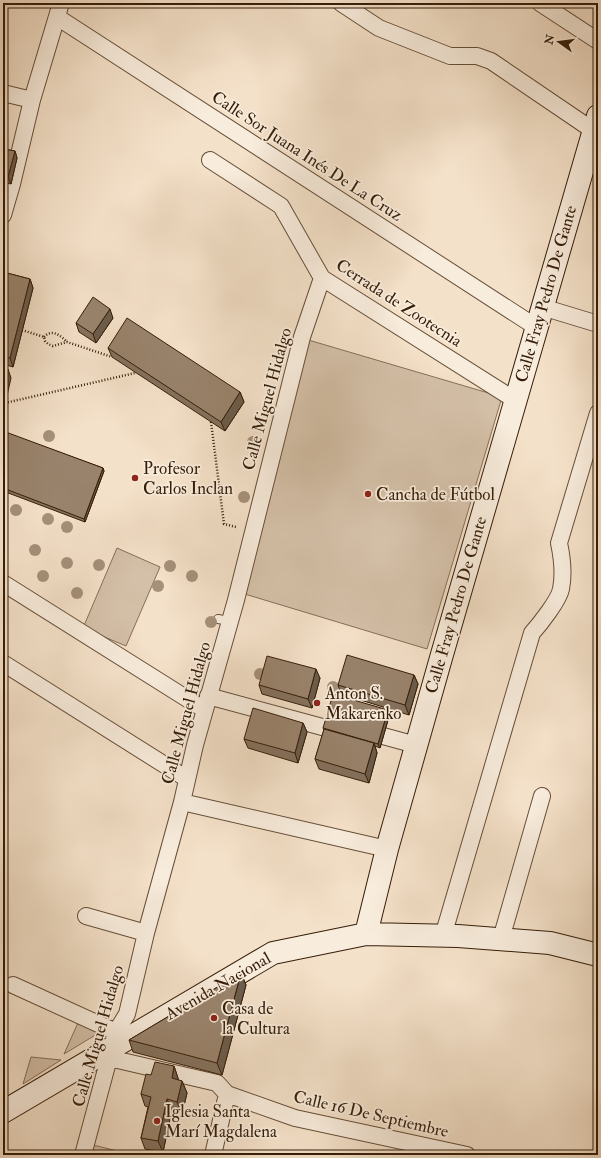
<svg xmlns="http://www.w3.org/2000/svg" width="601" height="1158" font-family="'IM FELL Double Pica',serif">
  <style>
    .green { fill: #d4c0a8; stroke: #856e58 }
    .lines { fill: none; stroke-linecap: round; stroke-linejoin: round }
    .lane-casing { stroke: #664e38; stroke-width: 10 }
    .street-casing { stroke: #664e38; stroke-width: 18 }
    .secondary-casing { stroke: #361d08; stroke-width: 24 }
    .path { stroke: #361d08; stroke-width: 2.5; stroke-dasharray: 1 2; stroke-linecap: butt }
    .lane { stroke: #f8ecdc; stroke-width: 8 }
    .street { stroke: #f8ecdc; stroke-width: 16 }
    .secondary { stroke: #f8ecdc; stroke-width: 22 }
    .tree { fill: #a59079 }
    .wall { fill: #84715d; stroke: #361d08 }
    .shaded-wall { fill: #6b5c4c; stroke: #361d08 }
    .building { fill: #99836c; stroke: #361d08 }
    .poi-dot { fill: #8f2418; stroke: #f8ecdc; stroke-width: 1.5 }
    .labels { text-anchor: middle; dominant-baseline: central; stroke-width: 3.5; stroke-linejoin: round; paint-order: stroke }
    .street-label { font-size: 17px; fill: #361d08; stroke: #f8ecdc }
    .poi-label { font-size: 17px; fill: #361d08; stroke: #f8ecdc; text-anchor: start }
  </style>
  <rect width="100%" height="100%" fill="#f4e1c9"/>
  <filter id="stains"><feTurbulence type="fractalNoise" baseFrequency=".005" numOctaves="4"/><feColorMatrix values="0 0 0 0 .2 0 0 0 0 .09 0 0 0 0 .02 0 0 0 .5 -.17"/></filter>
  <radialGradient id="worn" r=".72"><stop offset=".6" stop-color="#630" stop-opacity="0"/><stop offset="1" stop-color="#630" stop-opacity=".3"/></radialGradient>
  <path class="green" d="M305 339 502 397 427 649 238 592Z
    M117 548 160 567 126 646 83 628Z
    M81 1016 107 1028 64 1054Z
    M31 1057 61 1060 23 1084Z
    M93 1145 134 1155H90Z"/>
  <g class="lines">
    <g class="lane-casing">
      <path id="lane" d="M218 619 230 621"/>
    </g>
    <g class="street-casing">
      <path id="street" d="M341 3 379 28 450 56H477L491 61 594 131
        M540 3 598 41
        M57 17 536 327
        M3 93 32 100
        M210 160 281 206 322 278 515 400
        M3 215 12 184 32 100 61 3
        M542 307 598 324
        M3 583 205 710
        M3 663 187 779
        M208 696 326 728
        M383 736 416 745
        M182 802 387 849
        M86 916 146 933
        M443 936 532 633C540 624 559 600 561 589 564 574 562 557 559 543L598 413
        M501 939 542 796
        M13 985 116 1032
        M109 1058 217 1083 227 1094 295 1118 467 1155
        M83 1155 116 1032 127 1014 146 933 182 802 195 745 236 600 302 337 322 278
        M213 1155 227 1094"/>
    </g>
    <g class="secondary-casing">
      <path id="secondary" d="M366 934 387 849 441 658 598 116
        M3 1112 273 953 366 934 458 936 550 943 598 955"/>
    </g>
    <path class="path" d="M22 330 44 337 45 341 48 344 53 346 67 342 112 357
      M44 337C52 328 61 336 67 342
      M3 372 5 365
      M5 403 135 373
      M211 422 224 524 236 527"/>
    <use href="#lane" class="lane"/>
    <use href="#street" class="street"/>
    <use href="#secondary" class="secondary"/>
  </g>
  <g class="tree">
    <circle cx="49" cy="436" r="6"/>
    <circle cx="253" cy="442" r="6"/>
    <circle cx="244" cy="497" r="6"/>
    <circle cx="16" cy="510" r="6"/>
    <circle cx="48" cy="519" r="6"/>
    <circle cx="67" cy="527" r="6"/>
    <circle cx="35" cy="550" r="6"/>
    <circle cx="67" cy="563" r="6"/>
    <circle cx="99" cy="565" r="6"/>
    <circle cx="170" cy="566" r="6"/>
    <circle cx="43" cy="576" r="6"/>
    <circle cx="192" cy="576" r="6"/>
    <circle cx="158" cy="586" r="6"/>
    <circle cx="77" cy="593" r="6"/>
    <circle cx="211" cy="622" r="6"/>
    <circle cx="260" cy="674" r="6"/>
    <circle cx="333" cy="687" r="6"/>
  </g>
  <path class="wall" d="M3 149 15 151 17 158 11 184 3 182Z
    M3 272 30 279 33 288 13 367 3 364Z
    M113 318 96 343 79 332 76 323Z
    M108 348 240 392 244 402 225 431 112 357Z
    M3 432 103 468 104 471 85 522 3 491Z
    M414 675 418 684 409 715 341 694 338 685Z
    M320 678 312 708 262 694 259 685Z
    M388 710 390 713 380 748 375 746 377 753 369 783 319 769 315 759 324 730 323 728Z
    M303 723 307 732 298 763 248 748 244 739Z
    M241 973 246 985 222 1075 133 1052 129 1040Z
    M174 1066 178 1078V1080L182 1081 187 1093 182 1114 172 1110 163 1152 145 1149 141 1138 148 1107 145 1106 141 1094 151 1075Z"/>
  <path class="shaded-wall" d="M15 151 17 158 11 184 8 177Z
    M30 279 33 288 13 367 10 358Z
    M110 309 113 318 96 343 93 334Z
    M8 369 11 378 3 413V389Z
    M240 392 244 402 225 431 221 422Z
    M103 468 104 471 85 522 84 519Z
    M316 669 320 678 312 708 308 699Z
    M414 675 418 684 409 715 405 705Z
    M388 710 390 713 380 748 378 744Z
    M303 723 307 732 298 763 295 753Z
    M374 743 377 753 369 783 365 774Z
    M241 973 246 985 222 1075 217 1063Z
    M174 1066 178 1078 176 1090 172 1078Z
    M182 1081 187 1093 182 1114 177 1102Z
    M167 1099 172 1110 163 1152 158 1141Z"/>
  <path class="building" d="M3 149 15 151 8 177 3 176Z
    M3 272 30 279 10 358 3 356Z
    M93 297 110 309 93 334 76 323Z
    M127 318 240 392 221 422 108 348Z
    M3 368 8 369 3 389Z
    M3 431 103 468 84 519 3 488Z
    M347 655 414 675 405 705 338 685Z
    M267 656 316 669 308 699 259 685Z
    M333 694 388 710 378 744 323 728Z
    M253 708 303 723 295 753 244 739Z
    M324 729 374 743 365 774 315 759Z
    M241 973 217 1063 129 1040Z
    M155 1062 174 1066 172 1078 182 1081 177 1102 167 1099 158 1141 141 1138 151 1097 141 1094 146 1074 151 1075Z"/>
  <g class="poi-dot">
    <circle cx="135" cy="478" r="4"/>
    <circle cx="368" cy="494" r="4"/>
    <circle cx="317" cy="703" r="4"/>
    <circle cx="214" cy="1018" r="4"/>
    <circle cx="157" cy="1121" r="4"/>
  </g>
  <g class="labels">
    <g class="street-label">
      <text transform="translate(307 156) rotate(33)">Calle Sor Juana Inés De La Cruz</text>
      <text transform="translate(546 294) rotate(-74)">Calle Fray Pedro De Gante</text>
      <text transform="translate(399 303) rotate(33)">Cerrada de Zootecnia</text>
      <text transform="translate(267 399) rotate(-75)">Calle Miguel Hidalgo</text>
      <text transform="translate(456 605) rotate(-74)">Calle Fray Pedro De Gante</text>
      <text transform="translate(186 713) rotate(-75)">Calle Miguel Hidalgo</text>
      <text transform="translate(218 986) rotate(-30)">Avenida Nacional</text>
      <text transform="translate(98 1036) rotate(-74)">Calle Miguel Hidalgo</text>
      <text transform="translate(371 1114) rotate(13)">Calle 16 De Septiembre</text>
    </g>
    <g class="poi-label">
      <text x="143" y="468">Profesor<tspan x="143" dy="20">Carlos Inclan</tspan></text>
      <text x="376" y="494">Cancha de Fútbol</text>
      <text x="325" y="693">Anton S.<tspan x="325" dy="20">Makarenko</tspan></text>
      <text x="222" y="1008">Casa de<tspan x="222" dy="20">la Cultura</tspan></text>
      <text x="165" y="1111">Iglesia Santa<tspan x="165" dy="20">Marí Magdalena</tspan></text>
    </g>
  </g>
  <rect width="601" height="1158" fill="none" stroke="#f4e1c9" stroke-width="16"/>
  <rect x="4" y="4" width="593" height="1150" fill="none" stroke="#361d08" stroke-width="2"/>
  <rect x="8" y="8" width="585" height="1142" fill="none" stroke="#361d08"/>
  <g transform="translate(559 42) rotate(284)" stroke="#f8ecdc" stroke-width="3" paint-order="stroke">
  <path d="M0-3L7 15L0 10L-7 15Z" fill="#361d08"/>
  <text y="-6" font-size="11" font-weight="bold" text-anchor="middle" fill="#361d08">N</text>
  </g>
  <rect width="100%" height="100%" filter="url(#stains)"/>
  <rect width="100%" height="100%" fill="url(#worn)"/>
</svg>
